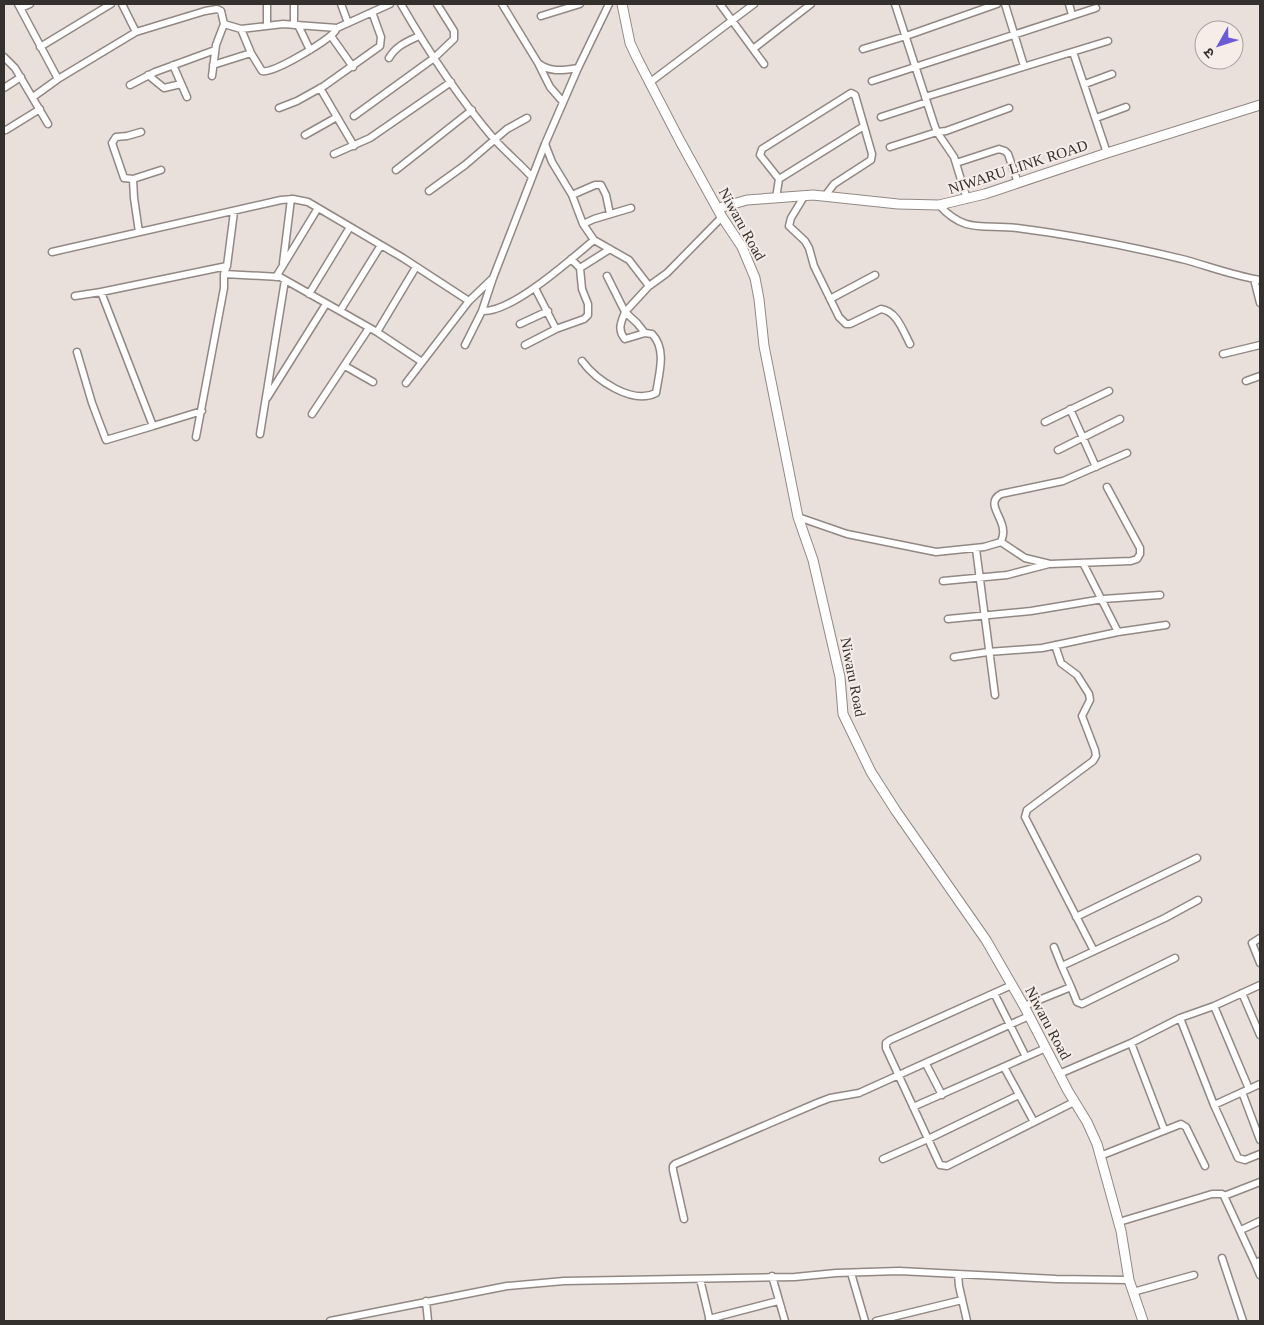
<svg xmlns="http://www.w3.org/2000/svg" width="1264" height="1325" font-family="'Times New Roman','Noto Sans Devanagari',serif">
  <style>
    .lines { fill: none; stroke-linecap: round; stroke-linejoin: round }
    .street-casing { stroke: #918884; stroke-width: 9 }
    .secondary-casing { stroke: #918884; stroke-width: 11 }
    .street { stroke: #fff; stroke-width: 6 }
    .secondary { stroke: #fff; stroke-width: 9 }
    .labels { text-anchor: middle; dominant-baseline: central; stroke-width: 4; stroke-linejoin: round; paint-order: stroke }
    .street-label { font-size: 15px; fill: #33302e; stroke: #f6ede8 }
  </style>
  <rect width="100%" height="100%" fill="#e9e0db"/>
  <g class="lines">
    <g class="street-casing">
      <path id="street" d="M18 4 58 79
        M122 4 136 32
        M341 4 348 23
        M401 4C428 51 459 98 494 139 506 152 520 164 532 177
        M502 4 538 63C550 73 564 70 578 68L609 4
        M720 4 764 64
        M895 4 934 124 937 132 954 157 967 199
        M1005 4 1024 66
        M1069 4 1072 15
        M21 8 30 4
        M541 16 580 4
        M294 25V4
        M298 25 310 50
        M267 26V4
        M241 29 283 24 337 28
        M331 36 353 67
        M40 47 111 4
        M753 49 811 4
        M863 49 906 36 997 4
        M1073 52 1107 153
        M4 57 15 68 48 124
        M389 58C396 46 406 42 419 36
        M173 65 187 97
        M213 65 251 53
        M539 65 550 87 563 102
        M578 68 545 144 493 278 482 311C512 313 571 259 594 240
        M148 75 164 88 181 84
        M212 76 216 45 224 24
        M872 81 1096 8
        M649 83 754 4
        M1085 84 1112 74
        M130 85 155 72 215 50
        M4 88 21 77
        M320 88 354 146
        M33 97 58 79 136 32 205 11 217 9 221 11 224 24 241 29 251 53 262 71C273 74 319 45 329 37 332 35 335 32 337 28L390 4
        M925 97 1108 41
        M279 108 297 101 324 86 380 46 381 37 372 12
        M354 116 434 58 454 39V31L437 4
        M881 117 927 102
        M1096 118 1126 107
        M6 130 40 109
        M305 135 337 117
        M545 144 552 162 572 195 583 224 594 240 629 260 649 286 667 273 722 217
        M890 147 937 132 946 131 1009 108
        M334 154 370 138 451 82
        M956 163 999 149 1005 151 1008 154 1018 183
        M396 170 472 110
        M133 179 161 170
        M779 179 760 155 762 149 851 93 855 95 864 126
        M429 191 465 165 507 129 527 118
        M572 195 595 185H601L606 195 610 214
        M805 195 791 218 789 226 805 241 809 248 814 266 839 317 846 324H850L881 309C897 311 903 331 910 344
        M776 198 779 179 864 126 872 154 871 160 834 184 825 196
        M939 205C965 234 983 224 1017 228 1072 235 1128 246 1182 259 1208 266 1234 276 1260 280
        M583 224 594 219 631 208
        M139 232 134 198 133 179 124 178 112 143 116 137 127 136 141 132
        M52 252 281 200 293 199 308 202 403 258 469 301 493 278
        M283 263 291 199
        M580 268 610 249
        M224 274 280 277 377 332 422 362
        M607 276 625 312C621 322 617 330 625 339L645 333
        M276 277 318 208
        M1254 279 1260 303
        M535 288 556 329
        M309 294 350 227
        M75 296 101 292
        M830 299 875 275
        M340 311 381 245
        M520 324 548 311
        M377 332 416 267
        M465 345 482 311
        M525 345 556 329 584 319 588 315V304L582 289 580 268 571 259
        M77 352 92 403 106 440 153 426 101 292 227 266
        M1223 354 1260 345
        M582 361C596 380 632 405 656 393 659 374 667 349 652 334L645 333 637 323 625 312 649 286
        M345 366 373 382
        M1246 381 1260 376
        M406 383 469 301
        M267 398 326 304
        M1070 409 1096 467
        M312 414 369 328
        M1045 422 1109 391
        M153 426 202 411
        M260 434 285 280
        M196 437 224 288V274L227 266 234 212
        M1058 450 1120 419
        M798 517 847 534 936 552 984 547 1001 542 1025 558 1050 564 1131 561 1137 559 1140 554V548L1107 487
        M1001 542C1002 539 1004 534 1003 530 1003 517 985 503 1001 494L1063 481 1127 453
        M976 549 995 695
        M943 581 1007 575 1049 564
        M948 619 1031 611 1103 599 1160 595
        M1118 632 1166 625
        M1055 645 1061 663 1077 675 1089 694 1090 700 1082 716 1095 750 1096 756 1093 761 1027 810 1025 817 1094 951
        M954 657 988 652 1042 648 1118 632 1083 563
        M1076 917 1197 858
        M1260 938 1252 943 1260 963
        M1054 947 1062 967
        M1012 985 890 1040 886 1043V1048L940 1165 947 1166 1074 1102
        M1071 987 1077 1002 1082 1004 1175 958
        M994 993 1026 1057
        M1242 993 1260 1035
        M1024 1006 1071 987 1062 967 1064 965 1165 918 1198 900
        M1214 1006 1249 1089
        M1180 1018 1214 1105 1260 1084
        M1131 1043 1164 1129
        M926 1064 942 1095
        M1004 1067 1034 1122
        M1059 1074 1131 1043 1180 1018 1214 1006 1260 985
        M1242 1092 1260 1140
        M1214 1105 1238 1158 1245 1160 1260 1154
        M913 1107 1046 1048
        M1100 1156 1181 1124 1186 1127 1205 1166
        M883 1159 928 1139 1019 1095
        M1224 1196 1260 1182
        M684 1219 673 1170V1166L675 1164 817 1103 830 1098 859 1093 1029 1016
        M1119 1222 1212 1194H1222L1224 1196 1255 1263
        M1241 1230 1260 1221
        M1222 1258 1243 1321
        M1260 1261 1255 1263 1260 1275
        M851 1273 865 1321
        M958 1274 959 1286 967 1321
        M772 1276 785 1321
        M700 1279 710 1321
        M1133 1292 1194 1275
        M426 1301 428 1321
        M709 1319 778 1301
        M330 1321 507 1286 564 1281 795 1277 836 1273 899 1271 1056 1279 1129 1280
        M876 1321 962 1300"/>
    </g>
    <g class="secondary-casing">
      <path id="secondary" d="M622 4 630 43 637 58 680 141 722 217 742 247 755 278 759 299 764 346 798 517 813 560 840 677 843 714 871 772 896 811 986 940 1024 1006 1068 1091 1087 1122 1097 1144 1121 1231 1129 1280 1143 1321
        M719 208 747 200 813 195 898 204 939 205 985 194 1107 153 1260 105"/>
    </g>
    <use href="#street" class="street"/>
    <use href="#secondary" class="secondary"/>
  </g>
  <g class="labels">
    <g class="street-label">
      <text transform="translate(1018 167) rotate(-18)">NIWARU LINK ROAD</text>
      <text transform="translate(742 224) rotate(61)">Niwaru Road</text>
      <text transform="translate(853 677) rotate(79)">Niwaru Road</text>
      <text transform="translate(1048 1023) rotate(62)">Niwaru Road</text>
    </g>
  </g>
  <rect width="1264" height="1325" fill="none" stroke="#33302e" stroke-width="10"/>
  <g transform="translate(1219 45) rotate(231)"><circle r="24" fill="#f6ede8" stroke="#a8a19e"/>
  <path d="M0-4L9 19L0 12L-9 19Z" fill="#6b5bd4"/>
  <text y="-8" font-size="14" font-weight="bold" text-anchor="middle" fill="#33302e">उ</text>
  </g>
</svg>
